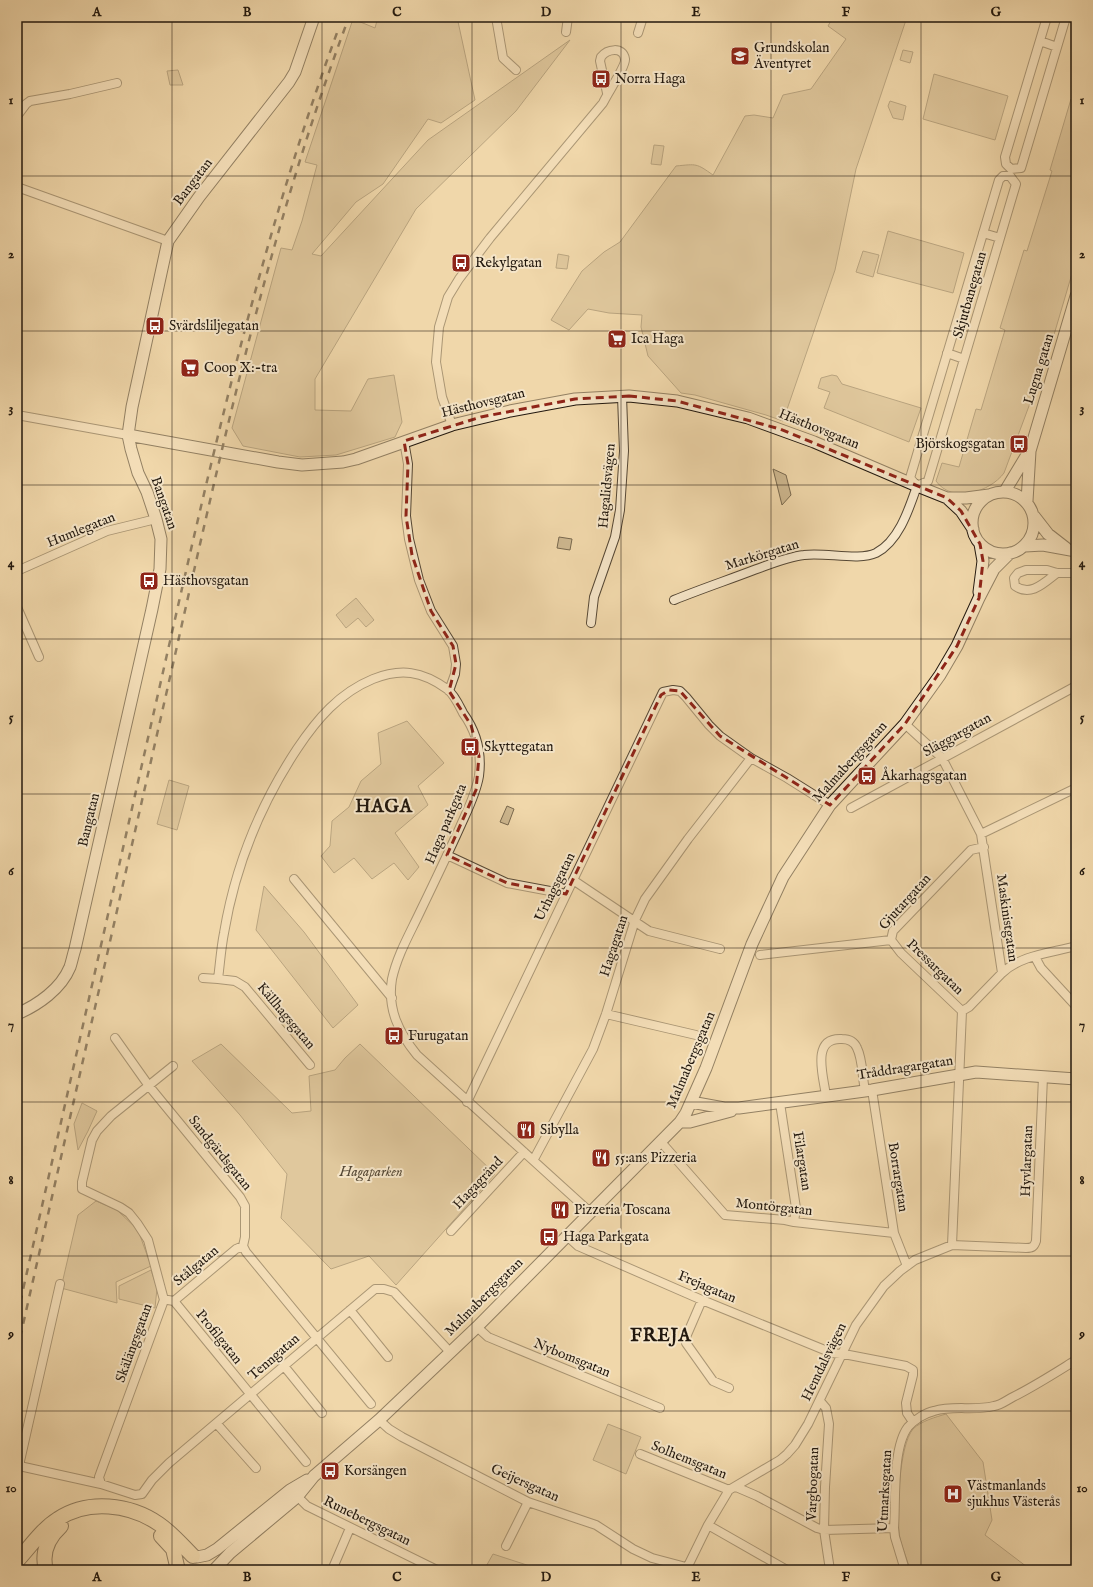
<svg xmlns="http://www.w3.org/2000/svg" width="1093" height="1587" font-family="'IM FELL English',serif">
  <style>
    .green { fill: #cdb78f; stroke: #78684e }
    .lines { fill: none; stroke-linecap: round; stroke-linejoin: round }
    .street-casing { stroke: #564835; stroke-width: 10 }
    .secondary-casing { stroke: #22180e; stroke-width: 13 }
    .highway-casing { stroke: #22180e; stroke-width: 16 }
    .street { stroke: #f5e5c8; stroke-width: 8 }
    .secondary { stroke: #f5e5c8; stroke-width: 11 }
    .highway { stroke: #f0d7aa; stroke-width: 14 }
    .rail { stroke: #22180e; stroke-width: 2.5; stroke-dasharray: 7 7; stroke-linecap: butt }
    .marked { fill: none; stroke: #8f2418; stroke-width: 3; stroke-dasharray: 8 5; stroke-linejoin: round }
    .grid { fill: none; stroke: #22180e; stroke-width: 1; stroke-opacity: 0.55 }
    .labels { text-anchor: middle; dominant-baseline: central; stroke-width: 4; stroke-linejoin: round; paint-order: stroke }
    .poi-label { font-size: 14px; fill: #22180e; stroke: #f5e5c8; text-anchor: start }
    .street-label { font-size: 14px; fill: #22180e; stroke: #f5e5c8 }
    .park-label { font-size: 14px; font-style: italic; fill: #554835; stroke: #f5e5c8 }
    .district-label { font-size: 18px; font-weight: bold; letter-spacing: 1px; fill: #22180e; stroke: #f5e5c8 }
    .neatline { fill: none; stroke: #22180e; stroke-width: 1.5 }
    .grid-label { font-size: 13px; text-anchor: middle; font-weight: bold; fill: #22180e }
  </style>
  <rect width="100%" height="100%" fill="#f0d7aa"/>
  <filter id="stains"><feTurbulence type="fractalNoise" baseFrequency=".005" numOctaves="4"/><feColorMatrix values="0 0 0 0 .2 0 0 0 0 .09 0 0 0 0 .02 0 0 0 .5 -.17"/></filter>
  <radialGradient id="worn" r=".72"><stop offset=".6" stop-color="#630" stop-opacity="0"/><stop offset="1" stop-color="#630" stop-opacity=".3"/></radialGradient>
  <path class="green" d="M378 17H457L475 100 441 123 428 119 383 184 356 202 312 254 321 256 428 140 570 40 516 111 416 209 315 379V410L351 411 368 379 394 375 402 422 395 437 336 455 300 457 243 446 232 428 281 248 292 250 302 221 317 165 305 162 353 19 375 28Z
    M833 17H907L856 169 835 270 783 421 766 415 695 395 681 393 648 356 641 327 642 315 609 313 588 309 569 330 551 320 582 271 604 252 620 242 676 166C697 164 696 163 713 175L745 116 754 115 773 118 783 95 811 89 846 39 828 26Z
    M903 50 913 52 910 63 900 60Z
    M178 70 183 85H170L167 71Z
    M934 74 1008 96 995 140 923 119Z
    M1076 96V260L1048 355 1004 473C990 492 952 504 936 481L942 463 959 467 976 409 981 410 1005 330 1000 328 1024 250 1027 251 1052 171 1050 170 1071 99 1075 100Z
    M890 101 906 106 903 120 893 118 888 106Z
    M654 145 664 146 661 165 651 164Z
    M888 231 964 253 953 293 877 273Z
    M863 251 879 255 873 277 856 272Z
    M558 254 569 256 567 269 556 268Z
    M832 375 837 376 842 384 921 408 909 442 824 408 830 392 818 388 821 378Z
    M773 469 786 475 791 495 782 505Z
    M559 537 572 539 570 550 557 548Z
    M356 598 374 620 366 627 358 618 346 628 336 615Z
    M407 721 444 763 418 786 428 805 395 833 419 867 408 880 394 863 372 879 354 858 334 873 321 856 330 846 332 821 349 807 361 781 381 764 378 733Z
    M169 780 189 786 177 830 157 824Z
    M507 806 514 809 508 825 500 822Z
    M264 886 304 932 358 1005 333 1028 256 930Z
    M221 1044 292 1113 311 1111 309 1076 335 1070 345 1058 360 1044 495 1174 396 1285 369 1256 331 1269 281 1218 287 1174 240 1115 192 1061Z
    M82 1103 97 1111 88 1131 78 1150 74 1124Z
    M96 1201 117 1210 138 1230 151 1266 116 1282 117 1303 61 1288 78 1215Z
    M151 1270 157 1288 155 1308 119 1299V1286Z
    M946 1414 983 1462 992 1520 985 1535 1031 1570H910C907 1558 900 1544 899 1532 897 1509 899 1446 913 1429 921 1421 936 1417 946 1414Z
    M608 1424 641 1437 626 1474 593 1460Z
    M493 1554 536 1568H560L563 1570H484Z"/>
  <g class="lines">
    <g class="street-casing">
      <path id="street" d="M496 17 503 58 516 70
        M1047 17 1005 157 1006 164 1011 169 1021 168 1066 17
        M566 32 568 17
        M638 33 643 17
        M1040 41 1057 47
        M17 116 26 104 30 101 70 94 117 83
        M1003 176H1010L1016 184 928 481 917 486 910 478 999 180Z
        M17 187 168 241
        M983 233 1000 238
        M947 353 964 359
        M17 415 128 435
        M452 425 442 397 436 362 439 327 448 297 459 279 490 238 603 103C607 94 626 66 625 59 623 46 607 49 601 57L600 61 607 93
        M404 441 408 464 406 516 409 539 419 580 431 611 453 646 456 664 455 674 449 691
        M17 571 107 531 156 519
        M1057 573C1044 583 1031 597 1015 586L1014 578 1018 573 1026 570H1047L1057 573H1076
        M674 600C701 589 728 580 754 570 771 564 787 557 804 555 825 552 859 561 876 553 899 541 909 509 917 486
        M17 607 39 657
        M591 623 594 597 615 537 620 510 624 451 622 396
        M905 724 942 758 981 834 1002 973 969 1007 962 1011 952 1245
        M851 808 1076 686
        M981 834 1076 788
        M447 855 507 883 566 894
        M294 879 392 998
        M573 880 649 931 720 949
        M891 940 893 931 971 850 984 847
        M891 940 901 953 962 1011
        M760 955 891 940
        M1035 957 1041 968 1076 1006
        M1002 973C1021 955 1051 953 1076 946
        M203 978 218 979C220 964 221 948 224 933 235 867 260 805 297 749 317 719 339 693 373 679 401 668 422 671 447 689 454 694 459 705 463 713 476 731 482 753 479 776 476 794 467 811 460 827 447 856 433 885 419 914 409 935 397 956 392 979 387 1009 399 1033 417 1055L590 1212
        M218 979 235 981 245 987 310 1065
        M606 1014 696 1035
        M115 1038 149 1086 240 1197 245 1206V1237L243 1246 246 1252 371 1404
        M173 1066 111 1116 97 1131 92 1140 82 1182V1189L120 1207 129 1213 137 1223 148 1240 164 1300 99 1477 101 1484 135 1495 142 1494 152 1480 169 1463 375 1289H384L394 1292 450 1352
        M872 1090 894 1233 907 1266
        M826 1096C824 1078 810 1037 842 1039 849 1039 854 1041 857 1048 863 1060 862 1077 865 1090
        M467 1102 663 692 673 690 680 691 686 697 709 725 720 736 751 758 787 778 830 805
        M780 1103 796 1208 794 1222
        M661 1142 725 1215 785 1220 794 1222 894 1233
        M534 1159 593 1049 606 1014 635 920 645 899 688 839 751 758
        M451 1231 524 1152
        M566 1235 578 1246 702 1300 832 1353 849 1355 906 1366 913 1370V1375L906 1403 907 1413 913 1422
        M60 1284 20 1461V1465L24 1467 101 1484
        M168 1300 174 1301 236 1249 243 1246
        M702 1300 686 1337V1343L713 1381 729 1388
        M174 1301 306 1462
        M350 1310 388 1357
        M477 1327 488 1337 660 1408
        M284 1366 322 1413
        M820 1401 826 1408 829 1424 825 1487 824 1530 830 1570
        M379 1420 389 1429 402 1437 528 1502 596 1525 633 1549 652 1558 686 1567
        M217 1424 256 1468
        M640 1454 729 1490
        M736 1487 757 1496 817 1528 824 1530 894 1528
        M294 1493 307 1506 437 1570
        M708 1525 787 1570
        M506 1546 528 1502
        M332 1570 350 1528
        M686 1570 708 1525 729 1490 780 1460 787 1454 795 1445 808 1424 856 1325 884 1286 900 1271 915 1260 952 1245 1026 1248C1032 1248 1034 1247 1036 1241L1043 1077
        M905 1570 895 1537 894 1528C896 1502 892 1448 908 1427 914 1420 925 1413 934 1411 953 1405 974 1411 994 1406 1001 1405 1007 1400 1013 1397 1035 1386 1055 1373 1076 1360"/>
    </g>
    <g class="secondary-casing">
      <path id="secondary" d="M128 435 278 462 302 465 343 462 356 459 452 425 510 411 575 399 629 396 677 401 748 418 814 442 917 486 947 498H966L989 495
        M1005 491 1028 453
        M972 523a31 31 0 1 1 62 0a31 31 0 1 1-62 0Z
        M947 498 961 511 973 529
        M1027 501 1030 451 1076 296
        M1034 516 1048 534 1066 548
        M1025 546 1043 545 1076 551
        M979 592 983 561 980 544
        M17 1014C38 1005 61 989 70 967 72 961 73 955 75 949L152 609 160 569 161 539 156 519 147 492 138 473 131 449 128 435 132 407 168 241 199 197 289 82 295 72 314 17
        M691 1102 724 1108H739L872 1090 976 1072 1076 1079
        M680 1122H690L731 1111
        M197 1557 207 1555 217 1549 290 1490 307 1480
        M214 1570 230 1553 297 1497 314 1476 379 1420 477 1327 680 1122 686 1113 706 1068 752 944 783 877 830 805 905 724 940 675 957 646 979 598 994 569 1010 553"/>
    </g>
    <g class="highway-casing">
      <path id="highway" d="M161 1536 173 1549 177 1566
        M17 1561C30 1547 42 1529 58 1519 88 1499 130 1504 159 1524 172 1533 182 1545 193 1556
        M46 1570C41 1552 48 1538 61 1526"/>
    </g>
    <use href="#street" class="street"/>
    <use href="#secondary" class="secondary"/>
    <use href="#highway" class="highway"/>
    <path class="rail" d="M17 1316C66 1101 114 887 163 672 212 456 261 239 338 30
      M17 1351C69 1122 121 893 173 664 222 446 270 227 349 17"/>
  </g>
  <path d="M0 0H1093V1587H0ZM629 396 677 401 780 429 947 498 961 511 980 544 983 561 979 598 957 646 905 724 830 805 720 736 680 691 669 690 661 695 566 894 507 883 447 855 476 790 479 756 471 725 449 691 456 664 453 646 431 611 412 555 406 516 408 464 404 441 481 417 575 399Z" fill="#f0d7aa" fill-opacity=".55" fill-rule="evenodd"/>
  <path class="marked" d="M629 396 677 401 780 429 947 498 961 511 980 544 983 561 979 598 957 646 905 724 830 805 720 736 680 691 669 690 661 695 566 894 507 883 447 855 476 790 479 756 471 725 449 691 456 664 453 646 431 611 412 555 406 516 408 464 404 441 481 417 575 399Z"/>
  <path class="grid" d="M172 17V1570M322 17V1570M472 17V1570M621 17V1570M771 17V1570M921 17V1570M17 176H1076M17 331H1076M17 485H1076M17 639H1076M17 794H1076M17 948H1076M17 1102H1076M17 1256H1076M17 1411H1076"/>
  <defs>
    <g id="school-square" transform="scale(1)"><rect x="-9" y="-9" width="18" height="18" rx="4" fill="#8f2418" stroke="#f5e5c8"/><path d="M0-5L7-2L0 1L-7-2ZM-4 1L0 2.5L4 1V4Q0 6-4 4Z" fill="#fff"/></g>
    <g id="bus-square" transform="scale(1)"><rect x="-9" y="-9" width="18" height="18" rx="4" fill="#8f2418" stroke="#f5e5c8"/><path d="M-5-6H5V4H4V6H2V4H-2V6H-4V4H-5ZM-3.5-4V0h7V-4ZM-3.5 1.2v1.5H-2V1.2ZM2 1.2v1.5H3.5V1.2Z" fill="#fff"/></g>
    <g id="supermarket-square" transform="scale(1)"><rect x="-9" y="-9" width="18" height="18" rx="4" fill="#8f2418" stroke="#f5e5c8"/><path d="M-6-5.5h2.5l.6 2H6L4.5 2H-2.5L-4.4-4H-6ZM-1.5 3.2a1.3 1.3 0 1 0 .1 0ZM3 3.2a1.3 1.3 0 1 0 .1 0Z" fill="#fff"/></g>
    <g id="restaurant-square" transform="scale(1)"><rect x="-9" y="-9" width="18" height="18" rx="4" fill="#8f2418" stroke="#f5e5c8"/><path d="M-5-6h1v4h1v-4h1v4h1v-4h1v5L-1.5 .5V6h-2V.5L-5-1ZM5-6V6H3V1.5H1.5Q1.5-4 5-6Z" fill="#fff"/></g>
    <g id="hospital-square" transform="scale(1)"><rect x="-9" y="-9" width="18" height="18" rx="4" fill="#8f2418" stroke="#f5e5c8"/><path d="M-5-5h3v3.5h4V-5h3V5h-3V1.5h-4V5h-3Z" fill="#fff"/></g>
  </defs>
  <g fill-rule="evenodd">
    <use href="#school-square" x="740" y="56"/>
    <use href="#bus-square" x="601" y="79"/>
    <use href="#bus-square" x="461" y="263"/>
    <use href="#bus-square" x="155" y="326"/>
    <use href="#supermarket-square" x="617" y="339"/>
    <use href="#supermarket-square" x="190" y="368"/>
    <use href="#bus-square" x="1019" y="444"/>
    <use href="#bus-square" x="149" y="581"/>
    <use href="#bus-square" x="470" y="747"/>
    <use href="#bus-square" x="867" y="776"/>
    <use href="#bus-square" x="394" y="1036"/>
    <use href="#restaurant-square" x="526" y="1130"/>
    <use href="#restaurant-square" x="601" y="1158"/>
    <use href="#restaurant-square" x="560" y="1210"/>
    <use href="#bus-square" x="549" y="1237"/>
    <use href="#bus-square" x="330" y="1471"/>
    <use href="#hospital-square" x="953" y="1494"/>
  </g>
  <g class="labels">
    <g class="poi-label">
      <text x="754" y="48">Grundskolan<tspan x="754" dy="16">Äventyret</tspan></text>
      <text x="615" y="79">Norra Haga</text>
      <text x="475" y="263">Rekylgatan</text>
      <text x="169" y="326">Svärdsliljegatan</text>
      <text x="631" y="339">Ica Haga</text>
      <text x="204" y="368">Coop X:-tra</text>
      <text x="1005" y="444" text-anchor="end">Björskogsgatan</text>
      <text x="163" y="581">Hästhovsgatan</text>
      <text x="484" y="747">Skyttegatan</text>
      <text x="881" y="776">Åkarhagsgatan</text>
      <text x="408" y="1036">Furugatan</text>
      <text x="540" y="1130">Sibylla</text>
      <text x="615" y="1158">55:ans Pizzeria</text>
      <text x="574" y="1210">Pizzeria Toscana</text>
      <text x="563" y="1237">Haga Parkgata</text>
      <text x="344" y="1471">Korsängen</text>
      <text x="967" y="1486">Västmanlands<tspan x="967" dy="16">sjukhus Västerås</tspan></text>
    </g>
    <g class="street-label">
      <text transform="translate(193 182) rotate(-53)">Bangatan</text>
      <text transform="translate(970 295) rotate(-74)">Skjutbanegatan</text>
      <text transform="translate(1039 369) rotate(-73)">Lugna gatan</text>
      <text transform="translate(483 403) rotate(-14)">Hästhovsgatan</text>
      <text transform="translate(819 429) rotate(22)">Hästhovsgatan</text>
      <text transform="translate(607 486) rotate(-85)">Hagalidsvägen</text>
      <text transform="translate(164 503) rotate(71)">Bangatan</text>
      <text transform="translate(81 530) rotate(-22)">Humlegatan</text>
      <text transform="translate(762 555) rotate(-17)">Markörgatan</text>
      <text transform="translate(957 735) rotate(-29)">Släggargatan</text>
      <text transform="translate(850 762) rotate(-48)">Malmabergsgatan</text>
      <text transform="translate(89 820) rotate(-77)">Bangatan</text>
      <text transform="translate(446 824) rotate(-67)">Haga parkgata</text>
      <text transform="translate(555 887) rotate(-64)">Urhagsgatan</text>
      <text transform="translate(905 902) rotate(-48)">Gjutargatan</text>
      <text transform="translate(1007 918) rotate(82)">Maskinistgatan</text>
      <text transform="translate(614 946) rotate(-72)">Hagagatan</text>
      <text transform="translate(935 967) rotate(44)">Pressargatan</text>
      <text transform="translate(286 1016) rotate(50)">Källhagsgatan</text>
      <text transform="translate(691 1060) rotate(-67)">Malmabergsgatan</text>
      <text transform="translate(905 1068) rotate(-9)">Tråddragargatan</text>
      <text transform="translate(220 1153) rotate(51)">Sandgärdsgatan</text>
      <text transform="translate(802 1161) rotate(81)">Filargatan</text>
      <text transform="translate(1027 1161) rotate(-88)">Hyvlargatan</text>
      <text transform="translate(898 1177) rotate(81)">Borrargatan</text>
      <text transform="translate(478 1183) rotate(-47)">Hagagränd</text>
      <text transform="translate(774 1207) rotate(6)">Montörgatan</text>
      <text transform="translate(196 1266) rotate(-40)">Stålgatan</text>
      <text transform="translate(707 1287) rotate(23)">Frejagatan</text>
      <text transform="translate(484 1297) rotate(-45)">Malmabergsgatan</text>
      <text transform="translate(219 1337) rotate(51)">Profilgatan</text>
      <text transform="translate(134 1343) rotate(-70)">Skälängsgatan</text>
      <text transform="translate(274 1357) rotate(-41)">Tenngatan</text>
      <text transform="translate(572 1358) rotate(22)">Nybomsgatan</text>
      <text transform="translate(824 1362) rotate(-64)">Hemdalsvägen</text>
      <text transform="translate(689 1460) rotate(22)">Solhemsgatan</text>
      <text transform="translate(525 1483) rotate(24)">Geijersgatan</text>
      <text transform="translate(813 1484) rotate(-88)">Vargbogatan</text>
      <text transform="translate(885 1491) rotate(-87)">Utmarksgatan</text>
      <text transform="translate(367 1521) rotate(26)">Runebergsgatan</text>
    </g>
    <g class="park-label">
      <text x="371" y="1172">Hagaparken</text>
    </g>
    <g class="district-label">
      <text x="384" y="807">HAGA</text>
      <text x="661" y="1336">FREJA</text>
    </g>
  </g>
  <rect width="1093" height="1587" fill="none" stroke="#f0d7aa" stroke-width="44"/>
  <rect x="22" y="22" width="1049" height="1543" class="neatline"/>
  <g class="grid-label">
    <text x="97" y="16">A</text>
    <text x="247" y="16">B</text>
    <text x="397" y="16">C</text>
    <text x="546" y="16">D</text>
    <text x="696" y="16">E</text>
    <text x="846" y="16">F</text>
    <text x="996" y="16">G</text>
    <text x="11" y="104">1</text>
    <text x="1082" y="104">1</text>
    <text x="11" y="258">2</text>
    <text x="1082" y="258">2</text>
    <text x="11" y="412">3</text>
    <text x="1082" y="412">3</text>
    <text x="11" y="567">4</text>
    <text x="1082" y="567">4</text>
    <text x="11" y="721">5</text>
    <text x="1082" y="721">5</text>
    <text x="11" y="875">6</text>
    <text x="1082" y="875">6</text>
    <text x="11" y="1029">7</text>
    <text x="1082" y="1029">7</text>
    <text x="11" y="1184">8</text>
    <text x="1082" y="1184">8</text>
    <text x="11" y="1338">9</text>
    <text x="1082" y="1338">9</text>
    <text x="11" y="1492">10</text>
    <text x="1082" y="1492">10</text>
    <text x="97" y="1581">A</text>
    <text x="247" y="1581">B</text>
    <text x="397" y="1581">C</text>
    <text x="546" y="1581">D</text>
    <text x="696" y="1581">E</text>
    <text x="846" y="1581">F</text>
    <text x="996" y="1581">G</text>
  </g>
  <rect width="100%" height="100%" filter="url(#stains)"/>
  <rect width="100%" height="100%" fill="url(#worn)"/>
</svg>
